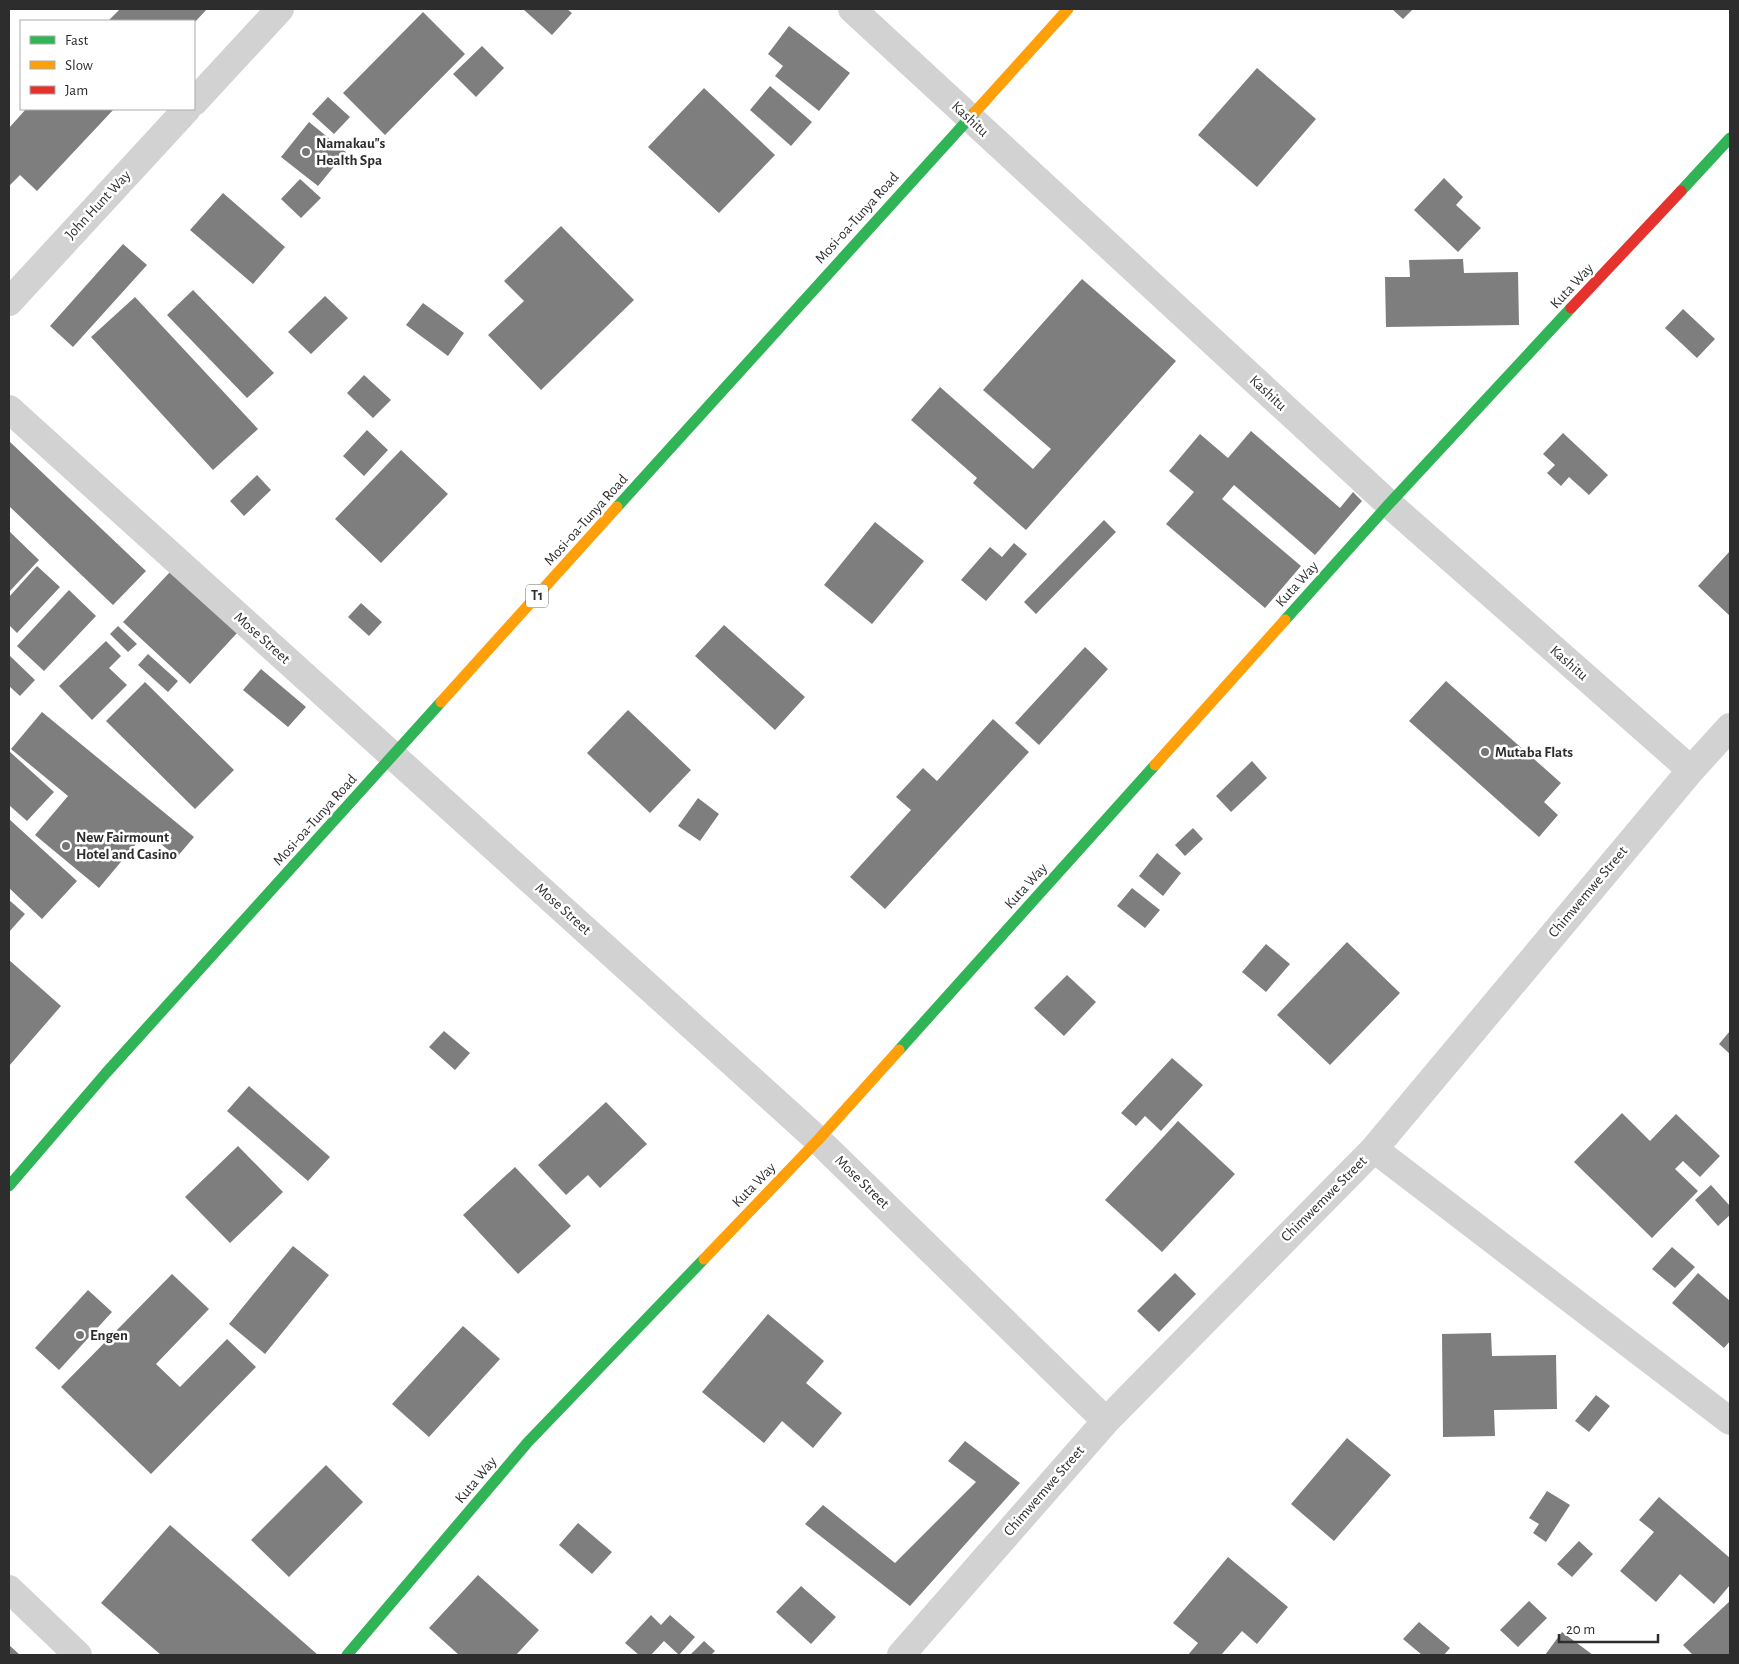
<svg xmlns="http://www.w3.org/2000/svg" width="1739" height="1664" font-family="'Alegreya Sans',sans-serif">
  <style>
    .building { fill: #7e7e7e }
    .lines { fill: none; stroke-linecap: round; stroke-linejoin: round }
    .street { stroke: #d2d2d2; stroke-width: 28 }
    .fast { stroke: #30b455; stroke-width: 11 }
    .slow { stroke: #ff9f0a; stroke-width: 11 }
    .jam { stroke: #e5322d; stroke-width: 11 }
    .poi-dot { fill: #767676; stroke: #fff; stroke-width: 2 }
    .labels { text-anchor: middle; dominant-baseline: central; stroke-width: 5; stroke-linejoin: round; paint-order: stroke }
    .shield { fill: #fff; stroke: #6c6c6c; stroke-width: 1 }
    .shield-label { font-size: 14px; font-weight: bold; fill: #2d2d2d }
    .street-label { font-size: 15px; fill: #2d2d2d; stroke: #fff }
    .poi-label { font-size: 15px; font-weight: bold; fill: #2d2d2d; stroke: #fff; text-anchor: start }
  </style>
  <rect width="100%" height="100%" fill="#fff"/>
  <path class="building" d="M120 9H207L194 23V21H108Z
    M523 9H567L572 13 552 35Z
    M1392 9H1413L1403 19Z
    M423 12 465 54 385 135 343 93Z
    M789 26 850 73 819 111 775 76 783 66 768 54Z
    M482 46 504 68 476 97 453 74Z
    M1257 68 1316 119 1257 187 1198 135Z
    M770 86 812 122 791 146 750 110Z
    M704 88 775 155 719 213 648 147Z
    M328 97 350 117 334 134 312 114Z
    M26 109H114L37 191 20 175 9 186V128Z
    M309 122 346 152 318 186 281 157Z
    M1444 178 1463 197 1456 205 1481 228 1458 252 1414 210Z
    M300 179 321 198 301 218 281 199Z
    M223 193 285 247 253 284 190 230Z
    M561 226 634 300 541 390 488 335 524 301 504 281Z
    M123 244 147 265 73 347 50 326Z
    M1463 259 1464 273 1518 272 1519 325 1386 327 1385 277H1410L1409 260Z
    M1082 279 1176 361 1026 530 973 483 977 478 911 420 940 387 1033 469 1051 449 983 390Z
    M193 290 274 373 247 398 167 315Z
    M325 296 348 318 311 354 288 332Z
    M135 297 258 429 213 470 91 337Z
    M423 303 464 333 448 356 406 325Z
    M1683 309 1715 339 1697 358 1665 328Z
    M364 375 391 400 373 418 347 393Z
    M367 430 388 450 364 476 343 456Z
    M1251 431 1340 508 1353 492 1362 501 1315 555 1234 485 1222 499 1301 566 1265 608 1166 524 1194 492 1169 471 1200 434 1228 458Z
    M1563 433 1608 475 1589 495 1569 477 1561 486 1547 473 1555 465 1543 454Z
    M9 441 146 571 113 605 9 506Z
    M401 450 448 494 381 563 335 519Z
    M257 475 271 490 244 516 230 501Z
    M1104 520 1116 532 1036 614 1024 602Z
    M875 522 924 561 872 624 824 585Z
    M9 531 39 560 9 592Z
    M1014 543 1027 554 986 601 961 580 990 547 1002 557Z
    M1730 551V616L1698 586Z
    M37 566 60 587 17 633 9 625V597Z
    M170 572 237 633 190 684 123 622Z
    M69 590 96 616 44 671 17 646Z
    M361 603 382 622 369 636 348 617Z
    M724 625 805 697 775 730 695 656Z
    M118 626 137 644 128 652 110 634Z
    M106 641 121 656 109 668 127 685 92 720 59 686Z
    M1085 647 1108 669 1039 745 1015 723Z
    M148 654 178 681 168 692 138 665Z
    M9 655 35 680 20 696 9 686Z
    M261 669 306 707 288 727 243 690Z
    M1446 681 1561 783 1544 802 1558 815 1539 837 1409 721Z
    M145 682 234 770 195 809 106 721Z
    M628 710 691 770 650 813 587 753Z
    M42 712 194 837 177 857 146 832 99 888 35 835 68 796 11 749Z
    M993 719 1029 752 885 909 850 877 911 810 896 797 923 768 937 781Z
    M9 751 54 792 27 821 9 805Z
    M1252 761 1267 778 1231 812 1216 796Z
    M698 798 719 814 700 841 678 826Z
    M9 819 77 881 42 919 9 888Z
    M1193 828 1203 839 1185 856 1175 845Z
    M1157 853 1181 873 1163 896 1139 876Z
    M1132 888 1160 910 1145 928 1117 906Z
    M9 900 25 914 9 932Z
    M1347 942 1400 993 1330 1065 1277 1015Z
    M1266 944 1290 964 1266 992 1242 972Z
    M9 960 61 1006 9 1066Z
    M1067 975 1096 1002 1064 1036 1034 1008Z
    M444 1031 470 1053 455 1070 429 1047Z
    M1730 1031V1054L1719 1044Z
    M1172 1058 1203 1085 1161 1131 1145 1116 1136 1126 1121 1113Z
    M249 1086 330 1157 308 1181 227 1111Z
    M606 1102 647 1144 600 1188 588 1175 566 1195 538 1165Z
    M1622 1113 1650 1141 1676 1114 1720 1156 1700 1177 1683 1161 1675 1169 1698 1191 1652 1238 1574 1162Z
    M1178 1121 1235 1174 1162 1252 1105 1200Z
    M238 1146 283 1192 230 1243 185 1197Z
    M515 1167 571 1226 518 1274 463 1215Z
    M1711 1185 1730 1206V1215L1718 1226 1695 1200Z
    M293 1246 329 1275 265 1354 229 1324Z
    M1672 1247 1695 1267 1675 1288 1652 1269Z
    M1175 1273 1196 1294 1159 1332 1137 1311Z
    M1698 1273 1730 1301V1341L1724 1348 1672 1303Z
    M172 1274 209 1309 156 1364 180 1387 227 1339 256 1367 151 1474 61 1387Z
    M88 1290 112 1312 59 1370 35 1348Z
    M768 1314 824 1361 806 1383 842 1413 813 1448 782 1421 764 1443 702 1392Z
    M463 1326 500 1359 429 1437 392 1404Z
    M1491 1333 1492 1356 1556 1355 1557 1409 1494 1410 1495 1436 1443 1437 1442 1334Z
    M1596 1395 1610 1406 1589 1432 1575 1421Z
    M1347 1438 1391 1475 1334 1541 1291 1504Z
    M965 1441 1020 1483 910 1606 805 1524 823 1505 895 1563 976 1482 948 1461Z
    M326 1465 363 1502 289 1577 251 1540Z
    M1547 1491 1570 1505 1546 1542 1533 1533 1539 1524 1529 1518Z
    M1659 1497 1730 1558V1585L1714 1604 1680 1574 1656 1602 1620 1571 1654 1532 1639 1520Z
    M578 1523 612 1552 592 1574 559 1545Z
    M170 1525 318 1655H161L101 1603Z
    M1579 1541 1593 1554 1572 1577 1557 1564Z
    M1228 1557 1288 1607 1257 1644 1242 1631 1221 1655H1188L1198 1643 1173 1623Z
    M478 1575 539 1630 516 1655H459L429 1628Z
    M801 1586 836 1617 811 1644 776 1612Z
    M1529 1601 1547 1618 1518 1647 1500 1630Z
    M1730 1601V1655H1693L1683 1645Z
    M651 1615 661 1625 670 1615 695 1637 679 1655 664 1641 651 1655H639L625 1643Z
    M1419 1622 1450 1648 1444 1655H1422L1403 1639Z
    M1562 1632 1593 1655H1545Z
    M704 1641 715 1651 711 1655H690Z
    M9 1645 20 1655H9Z"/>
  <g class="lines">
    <path class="street" d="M852 9 1389 504 1691 770
      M194 102 280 9
      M9 302 187 109
      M9 409 818 1140 1106 1421
      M1374 1149 1730 1421
      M9 1589 78 1655
      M901 1655 1106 1421 1374 1149 1691 770 1730 727"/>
    <path class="fast" d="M1681 191 1730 138
      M617 507 975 112
      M1285 620 1389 504 1571 308
      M899 1050 1155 765
      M9 1186 106 1073 441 702
      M347 1655 528 1442 704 1259"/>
    <path class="slow" d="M975 112 1068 9
      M441 702 617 507
      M1155 765 1285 620
      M704 1259 818 1140 899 1050"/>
    <path class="jam" d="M1571 308 1681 191"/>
  </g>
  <g class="poi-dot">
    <circle cx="306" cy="152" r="5"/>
    <circle cx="1485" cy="752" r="5"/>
    <circle cx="66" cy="846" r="5"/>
    <circle cx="80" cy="1335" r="5"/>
  </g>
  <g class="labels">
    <rect class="shield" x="526" y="584.5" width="22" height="23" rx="4"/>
    <g class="shield-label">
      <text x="537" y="596">T1</text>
    </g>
    <g class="street-label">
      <text transform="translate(970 119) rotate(43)">Kashitu</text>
      <text transform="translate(98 205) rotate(-47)">John Hunt Way</text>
      <text transform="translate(857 218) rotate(-48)">Mosi-oa-Tunya Road</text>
      <text transform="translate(1572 286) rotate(-47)">Kuta Way</text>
      <text transform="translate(1268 393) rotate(43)">Kashitu</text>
      <text transform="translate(586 520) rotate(-48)">Mosi-oa-Tunya Road</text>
      <text transform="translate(1297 584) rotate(-48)">Kuta Way</text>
      <text transform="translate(262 638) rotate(42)">Mose Street</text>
      <text transform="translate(1569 663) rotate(41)">Kashitu</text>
      <text transform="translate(315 820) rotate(-48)">Mosi-oa-Tunya Road</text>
      <text transform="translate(1026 886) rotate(-48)">Kuta Way</text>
      <text transform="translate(1588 892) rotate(-50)">Chimwemwe Street</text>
      <text transform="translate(563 909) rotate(42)">Mose Street</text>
      <text transform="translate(862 1182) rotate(44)">Mose Street</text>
      <text transform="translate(754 1185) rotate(-46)">Kuta Way</text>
      <text transform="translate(1324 1199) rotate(-45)">Chimwemwe Street</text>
      <text transform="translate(476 1480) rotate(-50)">Kuta Way</text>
      <text transform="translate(1044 1491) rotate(-49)">Chimwemwe Street</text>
    </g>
    <g class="poi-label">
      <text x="316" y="143">Namakau"s<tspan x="316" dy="17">Health Spa</tspan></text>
      <text x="1495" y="752">Mutaba Flats</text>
      <text x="76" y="837">New Fairmount<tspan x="76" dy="17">Hotel and Casino</tspan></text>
      <text x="90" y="1335">Engen</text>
    </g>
  </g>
  <rect width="1739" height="1664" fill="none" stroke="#2d2d2d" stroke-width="20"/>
  <rect x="20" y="20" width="175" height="90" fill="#ffffff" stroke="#ababab"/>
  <rect x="30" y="36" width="25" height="8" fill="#30b455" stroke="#ababab"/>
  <text x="65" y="45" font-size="15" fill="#2d2d2d">Fast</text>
  <rect x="30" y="61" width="25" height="8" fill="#ff9f0a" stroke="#ababab"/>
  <text x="65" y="70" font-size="15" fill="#2d2d2d">Slow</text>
  <rect x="30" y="86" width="25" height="8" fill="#e5322d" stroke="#ababab"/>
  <text x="65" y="95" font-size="15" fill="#2d2d2d">Jam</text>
  <path d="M1559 1634v8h99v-8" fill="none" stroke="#2d2d2d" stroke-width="2.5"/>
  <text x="1566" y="1634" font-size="15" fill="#2d2d2d" stroke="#ffffff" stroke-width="4" paint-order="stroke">20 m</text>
</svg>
